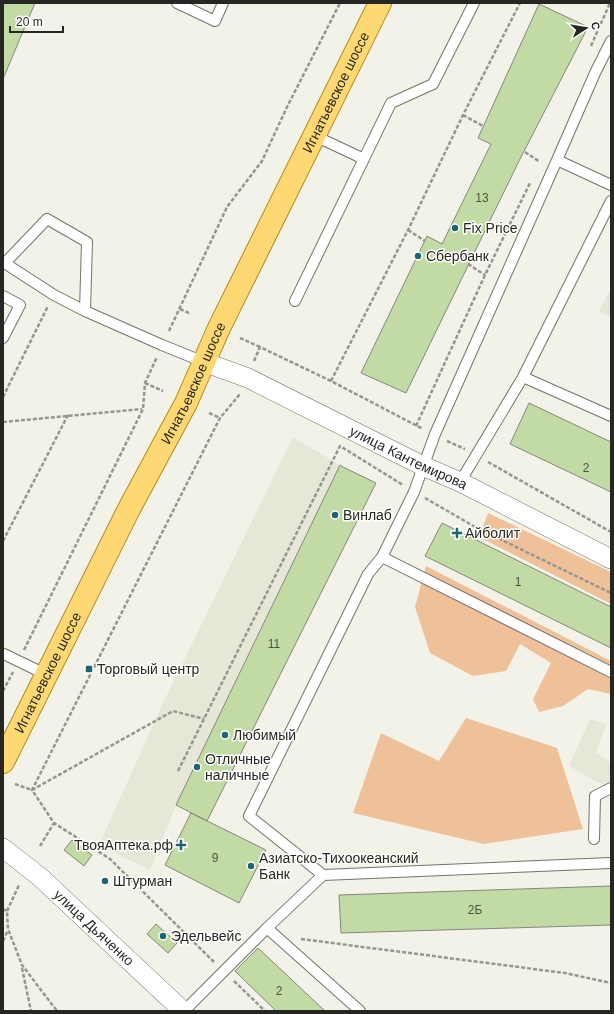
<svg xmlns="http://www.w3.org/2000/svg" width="614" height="1014" font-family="Helvetica,sans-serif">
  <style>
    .built { fill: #e7e7d7 }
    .green { fill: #efc198 }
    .building { fill: #c2daa3; stroke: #848780 }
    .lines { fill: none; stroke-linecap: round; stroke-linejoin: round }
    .lane-casing { stroke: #73736b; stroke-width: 12 }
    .street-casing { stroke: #73736b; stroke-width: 20 }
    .primary-casing { stroke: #b28a1a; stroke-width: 24 }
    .path { stroke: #969690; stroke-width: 2.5; stroke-dasharray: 4 2; stroke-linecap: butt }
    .lane { stroke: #fff; stroke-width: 10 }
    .street { stroke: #fff; stroke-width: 19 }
    .primary { stroke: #fed973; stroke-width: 22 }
    .poi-dot { fill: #1d6673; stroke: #fffffe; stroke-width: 1.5 }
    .labels { text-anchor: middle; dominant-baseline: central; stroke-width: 3; stroke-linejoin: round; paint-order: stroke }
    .number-label { font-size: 12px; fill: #4d5343 }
    .street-label { font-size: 14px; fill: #262623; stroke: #fffffe }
    .poi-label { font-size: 14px; fill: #262623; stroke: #fffffe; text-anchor: start }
  </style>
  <rect width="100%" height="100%" fill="#f2f2e9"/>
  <path class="built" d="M611 288V318L599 311Z
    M293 437 340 465 176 805 150 870 99 845 163 703Z
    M590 719 606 724 596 753 611 763V776L608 788 569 766Z"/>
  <path class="green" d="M488 513 611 572V604L479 537Z
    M426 566 611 661V694L588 689 563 706 539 712 533 699 551 663 520 644 506 671 473 676 430 653 415 607Z
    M466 718 557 748 583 829 484 844 353 813 381 733 439 761Z"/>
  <path class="building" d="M3 3H35L3 79Z
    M539 4 588 27 519 161 406 393 361 373 427 236 442 244 491 144 478 138Z
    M529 403 611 442V492L510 444Z
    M340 465 343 467 376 483 207 821 176 805Z
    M442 523 611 607V648L425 556Z
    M191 813 266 850 239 903 165 865Z
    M72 840 92 855 84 866 64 850Z
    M611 886V925L341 933 339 895Z
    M156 924 177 943 168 953 147 934Z
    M258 948 325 1011H276L235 971Z"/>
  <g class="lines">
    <g class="lane-casing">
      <path id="lane" d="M177 3 215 21 223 3
        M611 41 595 73 557 160 435 434 414 492 382 557 611 672
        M315 136 364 159
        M557 160 611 185
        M3 262 54 295 85 311
        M5 263 47 219 87 242 85 311 162 345 204 362
        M3 296 20 305 3 338
        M295 301 391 103 433 84 474 3
        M523 377 611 416
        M460 482 523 377 611 201
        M4 654 47 675
        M594 839 595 796 611 788
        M323 875 249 816 368 574 382 557
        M267 928 360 1011
        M184 1011 267 928 323 875 611 863"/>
    </g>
    <g class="street-casing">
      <g id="street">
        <path id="s1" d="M204 362 248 378 423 466 460 482 611 559"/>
        <path id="s2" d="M3 848 40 877 183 1011"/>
      </g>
    </g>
    <g class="primary-casing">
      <g id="primary">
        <path id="s3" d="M3 762 129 509 186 403 219 328 380 3"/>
      </g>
    </g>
    <path class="path" d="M591 46 610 3
      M463 115 483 126
      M525 152 540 162
      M408 230 425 241
      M468 264 485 275
      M180 309 191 314
      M169 331 227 207 262 161 287 107 340 3
      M240 338 260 347
      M254 361 260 347 331 381 423 429
      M331 381 408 230 463 115 520 3
      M145 383 163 391
      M3 397 48 306
      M209 413 220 418
      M3 422 142 409
      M416 426 485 275 530 183
      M447 441 465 449
      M488 462 611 532
      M425 498 477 528 611 593
      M3 541 68 415
      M24 650 143 409 145 383 157 357
      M3 691 13 672
      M178 771 340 446 403 485
      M15 784 32 790 173 711 204 719
      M40 846 54 823
      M3 909 7 911 8 929 22 965 57 1011
      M7 911 19 885
      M301 939 565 973 611 983
      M3 941 8 930
      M214 962 110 859 54 823 32 790 220 418 240 394
      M22 968 31 1011
      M234 981 265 1011"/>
    <use href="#lane" class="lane"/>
    <use href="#street" class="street"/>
    <use href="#primary" class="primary"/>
  </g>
  <g class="poi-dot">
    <circle cx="455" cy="228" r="4"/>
    <circle cx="418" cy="256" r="4"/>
    <circle cx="335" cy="515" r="4"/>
    <path d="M455 527h4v4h4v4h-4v4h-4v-4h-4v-4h4z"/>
    <rect x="85" y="665" width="8" height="8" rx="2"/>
    <circle cx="225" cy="735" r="4"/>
    <circle cx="197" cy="767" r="4"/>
    <path d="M179 839h4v4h4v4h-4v4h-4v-4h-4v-4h4z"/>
    <circle cx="251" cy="866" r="4"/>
    <circle cx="105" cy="881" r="4"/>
    <circle cx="163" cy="936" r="4"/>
  </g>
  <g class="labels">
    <g class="number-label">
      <text x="482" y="198">13</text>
      <text x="586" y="468">2</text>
      <text x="518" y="582">1</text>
      <text x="274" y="644">11</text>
      <text x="215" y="858">9</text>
      <text x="475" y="910">2Б</text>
      <text x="279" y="991">2</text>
    </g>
    <g class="street-label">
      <text stroke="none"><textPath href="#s3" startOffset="748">Игнатьевское шоссе</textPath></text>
      <text stroke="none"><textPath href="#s3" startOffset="424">Игнатьевское шоссе</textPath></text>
      <text stroke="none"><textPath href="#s1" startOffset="226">улица Кантемирова</textPath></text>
      <text stroke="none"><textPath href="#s3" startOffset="100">Игнатьевское шоссе</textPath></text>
      <text stroke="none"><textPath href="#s2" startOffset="121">улица Дьяченко</textPath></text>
    </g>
    <g class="poi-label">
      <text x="463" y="228">Fix Price</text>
      <text x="426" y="256">Сбербанк</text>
      <text x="343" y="515">Винлаб</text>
      <text x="465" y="533">Айболит</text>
      <text x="97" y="669">Торговый центр</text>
      <text x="233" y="735">Любимый</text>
      <text x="205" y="759">Отличные<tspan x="205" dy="16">наличные</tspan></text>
      <text x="173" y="845" text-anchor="end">ТвояАптека.рф</text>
      <text x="259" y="858">Азиатско-Тихоокеанский<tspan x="259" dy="16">Банк</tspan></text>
      <text x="113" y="881">Штурман</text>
      <text x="171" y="936">Эдельвейс</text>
    </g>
  </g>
  <rect width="614" height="1014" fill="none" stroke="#262623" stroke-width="8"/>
  <g transform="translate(586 28) rotate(78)" stroke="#fffffe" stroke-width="3" paint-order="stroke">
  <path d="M0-3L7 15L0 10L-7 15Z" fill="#262623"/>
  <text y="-6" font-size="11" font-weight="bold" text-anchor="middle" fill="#262623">С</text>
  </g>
  <path d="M10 26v6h53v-6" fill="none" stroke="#262623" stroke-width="2"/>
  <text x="16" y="26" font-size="12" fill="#262623" stroke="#fffffe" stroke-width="3" paint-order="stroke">20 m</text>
</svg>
